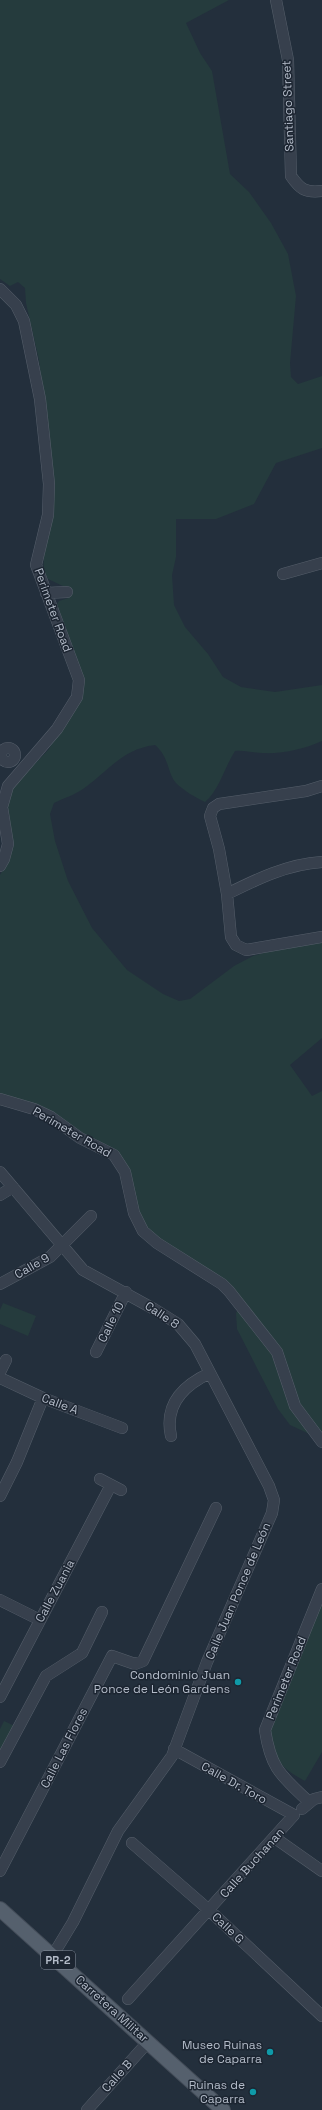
<svg xmlns="http://www.w3.org/2000/svg" width="322" height="2110" font-family="'Space Grotesk',sans-serif">
  <style>
    .green { fill: #253b3d }
    .lines { fill: none; stroke-linecap: round; stroke-linejoin: round }
    .minor-casing { stroke: #555e6a; stroke-width: 12 }
    .major-casing { stroke: #434c58; stroke-width: 16 }
    .minor { stroke: #37404d; stroke-width: 11 }
    .major { stroke: #55606d; stroke-width: 14 }
    .culture-dot { fill: #0f9aa8; stroke: #1c2531; stroke-width: 1.5 }
    .labels { text-anchor: middle; dominant-baseline: central; stroke-width: 3; stroke-linejoin: round; paint-order: stroke }
    .shield { fill: #1c2531; stroke: #868e9b; stroke-width: 1 }
    .shield-label { font-size: 11px; font-weight: bold; fill: #b3bbc8 }
    .street-label { font-size: 12px; fill: #b3bbc8; stroke: #1c2531 }
    .poi-label { font-size: 12px; fill: #b3bbc8; stroke: #1c2531; text-anchor: end }
  </style>
  <rect width="100%" height="100%" fill="#232f3c"/>
  <path class="green" d="M0 0H229L186 23 200 53 212 71 230 174 249 192 271 223 288 254 296 296 290 363 291 377 298 384 322 376V448L276 463 254 504 216 519H176V557L172 575 174 605 185 627 208 654 223 677 241 687 275 692 322 685V741C305 749 282 754 263 753 253 753 245 750 235 751 224 768 220 789 205 802 196 798 183 790 176 783 167 773 170 758 155 745 123 749 110 769 87 786 78 794 64 798 54 803L50 814 55 841 68 881 92 928 127 970 163 994 179 1001 190 999 234 966 253 956 287 946 322 943V1038L290 1065 312 1096 322 1091V1446L316 1437 290 1425 278 1409 237 1329 236 1313 243 1303 149 1233 110 1147 0 1095V875C18 848 0 816 12 788L49 749 65 721 76 690 56 606 59 601 68 598 67 588 48 579C36 566 53 520 54 501L39 360 26 303 25 288 18 282 10 286 0 279Z
    M3 1303 36 1316 28 1336 0 1324V1310Z
    M322 1600V1752L305 1781C277 1766 273 1757 269 1726Z
    M4 1721 17 1727 0 1751V1729Z"/>
  <g class="lines">
    <g class="minor-casing">
      <path id="minor" d="M276 0 288 60 291 176C300 189 305 193 322 191
        M0 289 16 305 24 321 40 399 49 484 48 515 36 565 79 680 77 697 57 729 8 786 2 807 8 844 4 859 0 866
        M283 574 322 563
        M46 593 67 592
        M1 755a7 7 0 1 1 14 0a7 7 0 1 1-14 0Z
        M322 786 306 791 219 804 213 808 210 816 219 849 227 894 231 937 236 945 246 950 322 937
        M227 894C257 879 288 864 322 862
        M0 1099 34 1109 51 1117 80 1138 114 1155 125 1172 134 1213 143 1231 157 1243 222 1284 229 1291 277 1352 295 1406 322 1442
        M0 1172 83 1270 154 1309 178 1324 195 1344 269 1486 274 1500 272 1513 207 1662 172 1756 118 1831 73 1922 53 1955
        M0 1195 13 1187
        M0 1284 50 1257 91 1216
        M96 1352 126 1292
        M0 1372 6 1360
        M0 1378 43 1398 122 1428
        M171 1436C164 1404 184 1385 210 1373
        M100 1479 121 1490
        M0 1496 17 1462 43 1398
        M0 1600 40 1620
        M0 1697 111 1485
        M0 1762 46 1676 82 1653 102 1612
        M309 1802C282 1776 271 1770 265 1730L322 1589
        M302 1809 314 1799 322 1797
        M275 1838 322 1871
        M132 1843 209 1910 322 2016
        M0 1871 112 1656 135 1664 143 1661 216 1508
        M128 1999 294 1815 174 1749
        M87 2110 148 2042"/>
    </g>
    <g class="major-casing">
      <path id="major" d="M0 1909 223 2110"/>
    </g>
    <use href="#minor" class="minor"/>
    <use href="#major" class="major"/>
  </g>
  <g class="culture-dot">
    <circle cx="238" cy="1682" r="4"/>
    <circle cx="270" cy="2052" r="4"/>
    <circle cx="253" cy="2092" r="4"/>
  </g>
  <g class="labels">
    <rect class="shield" x="41" y="1951" width="34" height="18" rx="3"/>
    <g class="shield-label">
      <text x="58" y="1960">PR-2</text>
    </g>
    <g class="street-label">
      <text transform="translate(288 106) rotate(-92)">Santiago Street</text>
      <text transform="translate(53 610) rotate(70)">Perimeter Road</text>
      <text transform="translate(72 1132) rotate(30)">Perimeter Road</text>
      <text transform="translate(32 1266) rotate(-30)">Calle 9</text>
      <text transform="translate(162 1315) rotate(34)">Calle 8</text>
      <text transform="translate(111 1322) rotate(-64)">Calle 10</text>
      <text transform="translate(60 1404) rotate(21)">Calle A</text>
      <text transform="translate(55 1591) rotate(-62)">Calle Zuania</text>
      <text transform="translate(238 1591) rotate(-67)">Calle Juan Ponce de León</text>
      <text transform="translate(286 1678) rotate(-68)">Perimeter Road</text>
      <text transform="translate(64 1748) rotate(-63)">Calle Las Flores</text>
      <text transform="translate(234 1783) rotate(29)">Calle Dr. Toro</text>
      <text transform="translate(252 1863) rotate(-48)">Calle Buchanan</text>
      <text transform="translate(228 1928) rotate(43)">Calle G</text>
      <text transform="translate(112 2009) rotate(42)">Carretera Militar</text>
      <text transform="translate(117 2076) rotate(-48)">Calle B</text>
    </g>
    <g class="poi-label">
      <text x="230" y="1675">Condominio Juan<tspan x="230" dy="14">Ponce de León Gardens</tspan></text>
      <text x="262" y="2045">Museo Ruinas<tspan x="262" dy="14">de Caparra</tspan></text>
      <text x="245" y="2085">Ruinas de<tspan x="245" dy="14">Caparra</tspan></text>
    </g>
  </g>
</svg>
